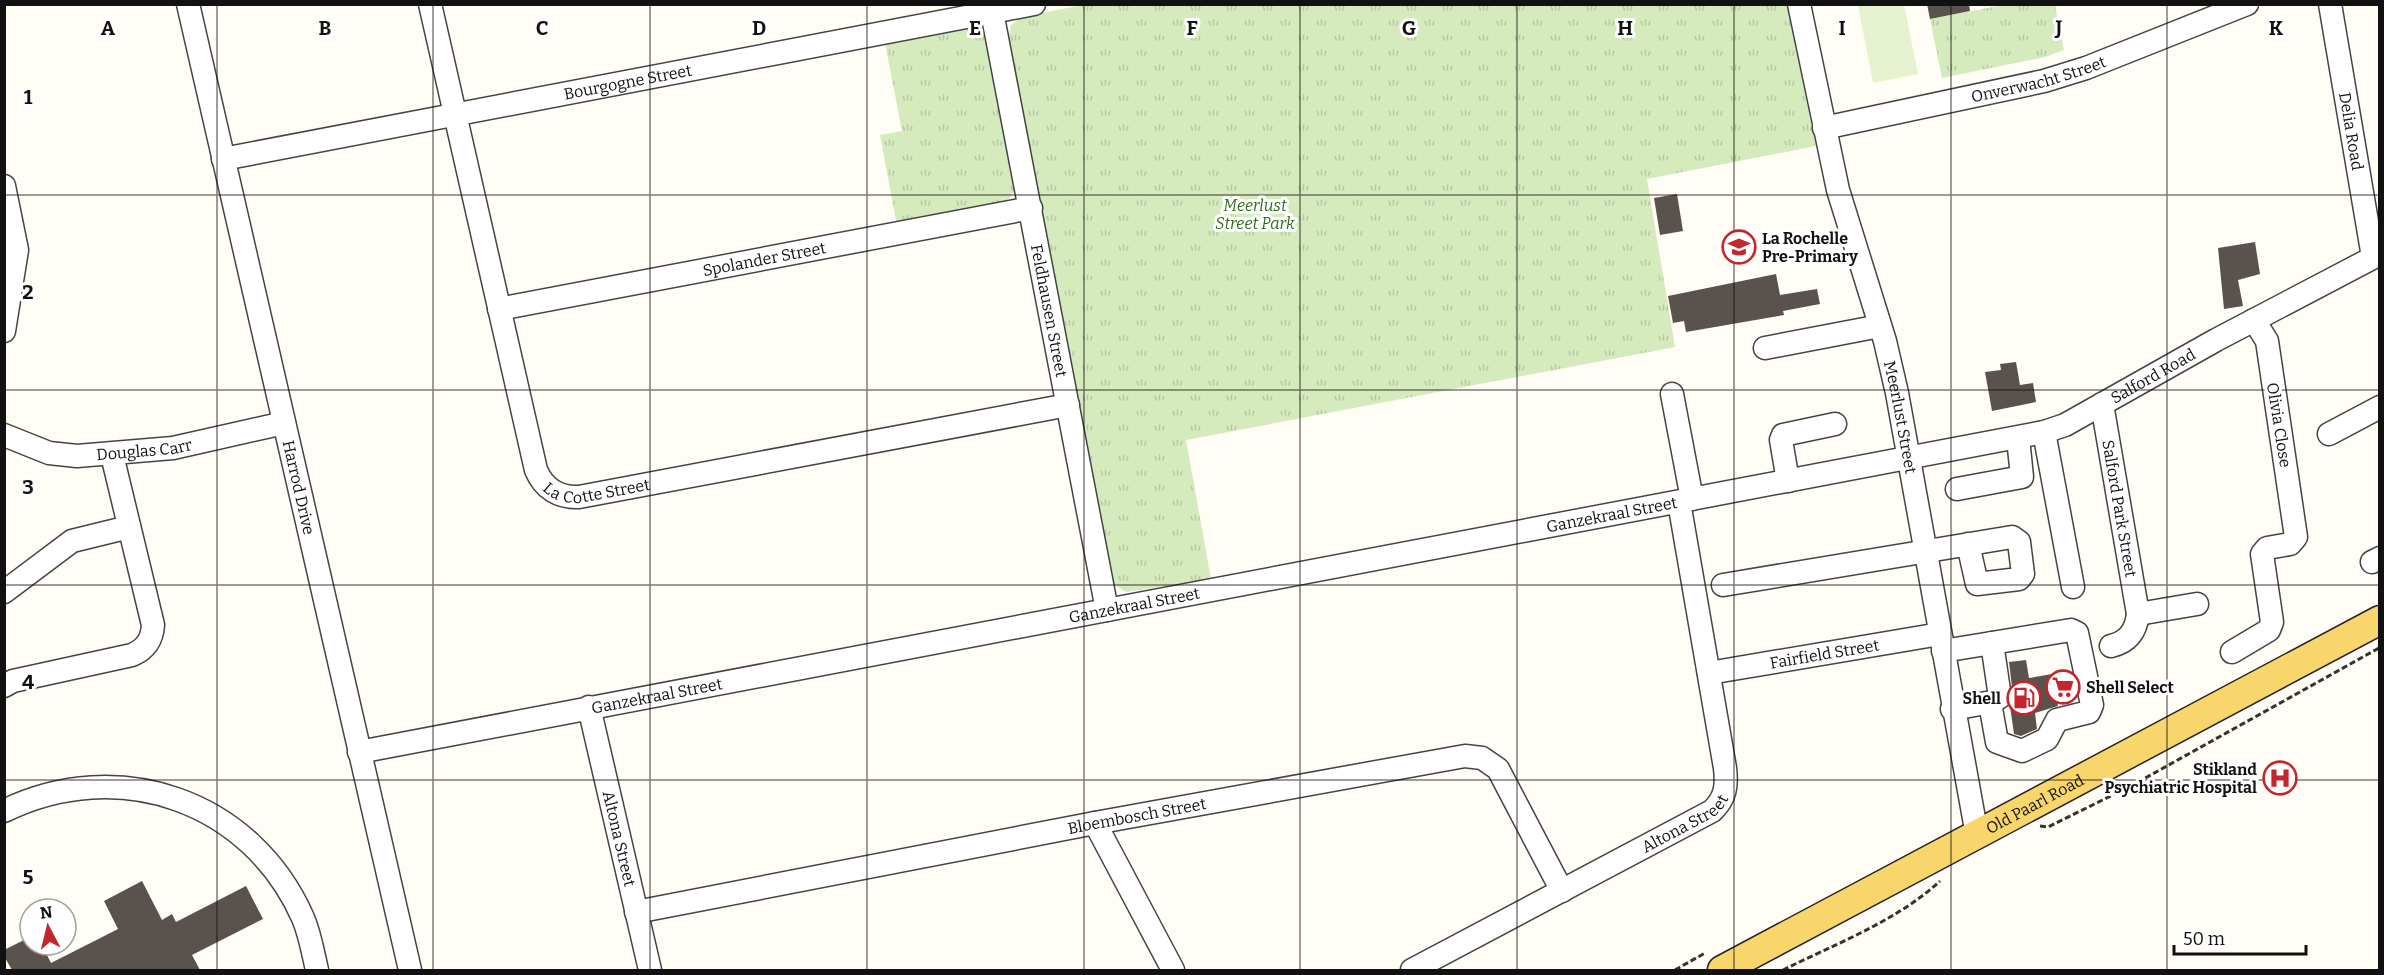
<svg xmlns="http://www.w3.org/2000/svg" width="2384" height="975" font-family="Bitter,serif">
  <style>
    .grass { fill: url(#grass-tufts) }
    .pitch { fill: #e6f2cf }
    .building { fill: #5a524d }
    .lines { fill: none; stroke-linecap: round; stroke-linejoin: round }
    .minor-casing { stroke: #444; stroke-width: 25 }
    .major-casing { stroke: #222; stroke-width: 31 }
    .path { stroke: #333; stroke-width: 3; stroke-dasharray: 6 3; stroke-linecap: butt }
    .minor { stroke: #fff; stroke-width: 22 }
    .major { stroke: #f9d66b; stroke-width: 28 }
    .grid { fill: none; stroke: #111; stroke-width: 1.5; stroke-opacity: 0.55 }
    .labels { text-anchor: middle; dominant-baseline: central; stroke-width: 6; stroke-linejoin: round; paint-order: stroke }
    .street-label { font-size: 16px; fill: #111; stroke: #fff }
    .park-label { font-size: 16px; font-style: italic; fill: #2f6b1f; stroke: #fff }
    .poi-label { font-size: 16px; font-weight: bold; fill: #111; stroke: #fff; text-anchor: start }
    .grid-label { font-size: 20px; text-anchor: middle; font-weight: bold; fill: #111; stroke: #fff; stroke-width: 6; stroke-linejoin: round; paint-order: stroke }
  </style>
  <defs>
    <pattern id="grass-tufts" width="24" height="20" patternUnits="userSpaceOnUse" patternTransform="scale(1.5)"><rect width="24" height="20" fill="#d5ebbd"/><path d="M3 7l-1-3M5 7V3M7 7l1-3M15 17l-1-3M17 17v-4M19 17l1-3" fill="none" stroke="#b6c8a1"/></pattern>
  </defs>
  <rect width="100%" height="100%" fill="#fffdf5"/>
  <path class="grass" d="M1088 4 1787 5 1816 146 1647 179 1675 347 1186 440 1211 579 1126 592 1112 583 1008 38 1011 25 1021 17Z
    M2003 5H2055L2064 50 2045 57 1942 78 1930 19Z
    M973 27 986 36 1015 191 1006 202 897 226 880 135 902 131 885 43Z"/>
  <path class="pitch" d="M1858 5H1904L1918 74 1873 83Z"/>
  <path class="building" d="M1927 4H1969L1970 11 1930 19Z
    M1677 194 1683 231 1660 235 1654 198Z
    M2255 242 2260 274 2238 280 2243 306 2224 309 2218 248Z
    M1776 274 1780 295 1817 289 1820 304 1783 311 1784 315 1686 332 1684 321 1673 323 1668 296Z
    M2016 362 2020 385 2033 383 2036 402 1992 411 1985 372 2001 370 2000 364Z
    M2026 660 2029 678 2052 674 2058 706 2035 713 2037 729 2021 736 2014 734 2010 706 2013 695 2009 662Z
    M142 881 162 920 172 914 176 922 246 886 263 919 192 955 200 970H12L4 956V950L30 937V945H42L51 963 118 929 104 901Z"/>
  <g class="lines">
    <g class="minor-casing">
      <g id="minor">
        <path id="s1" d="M188 4 410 970"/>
        <path id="s2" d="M430 4 536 470C544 489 559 498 579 497L1068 405"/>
        <path id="s3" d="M1799 4 1838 190 1885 341 1897 393 1977 835"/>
        <path id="s4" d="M2330 4 2373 257"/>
        <path id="s5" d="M992 12 1107 610"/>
        <path id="s6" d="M1824 128 2044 81 2086 68 2247 4"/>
        <path id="s7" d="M223 159 1034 4"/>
        <path d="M4 186 17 250 4 331"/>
        <path id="s8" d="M499 309 1031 208"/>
        <path d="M1765 348 1880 326"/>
        <path d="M1672 394 1692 499"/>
        <path id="s9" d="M2102 404 2138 614C2136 631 2128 642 2111 646"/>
        <path d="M2044 432 2073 587"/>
        <path d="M2329 434 2380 407"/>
        <path id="s10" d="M4 435 49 453 77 456 173 448 284 423"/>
        <path d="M1788 481 1781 440 1783 435 1835 424"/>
        <path d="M1957 489 2022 477 2018 438"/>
        <path d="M2372 562 2380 558"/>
        <path d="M1723 585 2012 537 2019 542 2023 574 2019 579 1977 584 1968 544"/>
        <path d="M4 592 72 541 129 527"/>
        <path d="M2138 614 2197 604"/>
        <path d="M1943 651 2071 630 2077 633 2092 705 2089 712 2057 720 2047 739 2022 751 1997 742 1990 703"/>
        <path d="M2232 652 2269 630 2272 622 2262 554 2267 548 2290 544 2296 537 2267 341 2254 320"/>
        <path id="s11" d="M1709 673 1940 634"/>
        <path d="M4 686 13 681 132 655C146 649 152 640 153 625L112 455"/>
        <path id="s12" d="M589 707 650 970"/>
        <path d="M1952 709 1992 702 2000 697 1992 643"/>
        <path id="s13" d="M359 752 2044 432 2065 425 2216 340 2380 254"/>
        <path d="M4 811C118 755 251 800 303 918 310 934 313 953 317 970"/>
        <path d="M1095 823 1173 970"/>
        <path id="s14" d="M636 912 1095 823 1465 756 1482 758 1498 769 1562 891"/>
        <path id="s15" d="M1412 970 1712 811C1726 798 1727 785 1725 768L1679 502"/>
      </g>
    </g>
    <g class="major-casing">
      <g id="major">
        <path id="s16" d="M1722 970 2380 620"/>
      </g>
    </g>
    <path class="path" d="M2040 826 2048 827 2131 786 2379 648
      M1675 970 1705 953
      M1783 970C1835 944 1897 921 1940 881"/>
    <use href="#minor" class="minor"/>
    <use href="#major" class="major"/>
  </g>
  <path class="grid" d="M217 4V970M433 4V970M650 4V970M867 4V970M1084 4V970M1300 4V970M1517 4V970M1734 4V970M1951 4V970M2167 4V970M4 195H2380M4 390H2380M4 585H2380M4 780H2380"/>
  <defs>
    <g id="school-ring" transform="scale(1.725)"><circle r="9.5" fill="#fff" stroke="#c4262e" stroke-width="1.5"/><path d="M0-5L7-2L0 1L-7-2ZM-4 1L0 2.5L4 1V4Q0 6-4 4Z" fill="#c4262e"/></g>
    <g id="supermarket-ring" transform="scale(1.725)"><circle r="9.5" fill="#fff" stroke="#c4262e" stroke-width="1.5"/><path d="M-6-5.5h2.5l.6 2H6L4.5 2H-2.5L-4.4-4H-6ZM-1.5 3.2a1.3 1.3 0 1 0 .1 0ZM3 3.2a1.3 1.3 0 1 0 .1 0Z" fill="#c4262e"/></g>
    <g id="fuel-ring" transform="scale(1.725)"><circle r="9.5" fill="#fff" stroke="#c4262e" stroke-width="1.5"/><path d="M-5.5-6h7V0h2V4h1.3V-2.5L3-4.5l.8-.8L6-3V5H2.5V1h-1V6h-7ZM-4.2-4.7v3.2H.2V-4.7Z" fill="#c4262e"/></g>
    <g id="hospital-ring" transform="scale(1.725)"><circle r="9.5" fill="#fff" stroke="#c4262e" stroke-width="1.5"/><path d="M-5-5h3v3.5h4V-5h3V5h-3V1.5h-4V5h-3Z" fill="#c4262e"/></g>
  </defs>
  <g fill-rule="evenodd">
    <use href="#school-ring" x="1739" y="247"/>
    <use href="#supermarket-ring" x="2063" y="687"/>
    <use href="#fuel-ring" x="2024" y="698"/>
    <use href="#hospital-ring" x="2280" y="778"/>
  </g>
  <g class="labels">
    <g class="street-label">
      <text stroke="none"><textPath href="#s6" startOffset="220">Onverwacht Street</textPath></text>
      <text stroke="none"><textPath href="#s7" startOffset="412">Bourgogne Street</textPath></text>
      <text stroke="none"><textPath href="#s4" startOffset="129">Delia Road</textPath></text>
      <text stroke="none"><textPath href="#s8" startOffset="270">Spolander Street</textPath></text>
      <text stroke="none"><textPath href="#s5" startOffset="304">Feldhausen Street</textPath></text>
      <text stroke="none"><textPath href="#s13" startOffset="1838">Salford Road</textPath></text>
      <text stroke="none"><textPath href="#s3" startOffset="426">Meerlust Street</textPath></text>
      <text transform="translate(2279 425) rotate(81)">Olivia Close</text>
      <text stroke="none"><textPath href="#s10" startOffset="144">Douglas Carr</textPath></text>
      <text stroke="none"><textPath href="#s2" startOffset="550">La Cotte Street</textPath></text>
      <text stroke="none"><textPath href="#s1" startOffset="496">Harrod Drive</textPath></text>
      <text stroke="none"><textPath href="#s9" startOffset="106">Salford Park Street</textPath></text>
      <text stroke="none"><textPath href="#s13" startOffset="1275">Ganzekraal Street</textPath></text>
      <text stroke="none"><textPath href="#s13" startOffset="789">Ganzekraal Street</textPath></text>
      <text stroke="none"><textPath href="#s11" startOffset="117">Fairfield Street</textPath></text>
      <text stroke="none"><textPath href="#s13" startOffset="303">Ganzekraal Street</textPath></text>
      <text stroke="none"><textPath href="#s16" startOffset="354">Old Paarl Road</textPath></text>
      <text stroke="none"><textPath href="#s14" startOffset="510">Bloembosch Street</textPath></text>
      <text stroke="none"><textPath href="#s15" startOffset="310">Altona Street</textPath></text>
      <text stroke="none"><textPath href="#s12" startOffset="135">Altona Street</textPath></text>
    </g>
    <g class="park-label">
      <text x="1255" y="205">Meerlust<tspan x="1255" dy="18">Street Park</tspan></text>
    </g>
    <g class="poi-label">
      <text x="1762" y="238">La Rochelle<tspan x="1762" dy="18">Pre-Primary</tspan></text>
      <text x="2086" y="687">Shell Select</text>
      <text x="2001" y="698" text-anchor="end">Shell</text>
      <text x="2257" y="769" text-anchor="end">Stikland<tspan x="2257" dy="18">Psychiatric Hospital</tspan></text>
    </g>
  </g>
  <g class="grid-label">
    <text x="108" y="35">A</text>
    <text x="325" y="35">B</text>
    <text x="542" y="35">C</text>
    <text x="759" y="35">D</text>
    <text x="975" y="35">E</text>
    <text x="1192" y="35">F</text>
    <text x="1409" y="35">G</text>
    <text x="1625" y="35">H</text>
    <text x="1842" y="35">I</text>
    <text x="2059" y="35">J</text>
    <text x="2276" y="35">K</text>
    <text x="28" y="104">1</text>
    <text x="28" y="299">2</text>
    <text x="28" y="494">3</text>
    <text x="28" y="689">4</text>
    <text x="28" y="884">5</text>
  </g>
  <rect width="2384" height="975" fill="none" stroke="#111111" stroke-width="12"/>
  <g transform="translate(48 927) rotate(353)"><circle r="28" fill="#ffffff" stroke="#a0a0a0" stroke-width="1.5"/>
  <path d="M0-4.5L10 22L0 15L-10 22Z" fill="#c4262e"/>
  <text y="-9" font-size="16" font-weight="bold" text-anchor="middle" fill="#111111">N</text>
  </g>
  <path d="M2174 945v9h132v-9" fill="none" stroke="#111111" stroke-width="3"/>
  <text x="2183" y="945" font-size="18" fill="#111111" stroke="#ffffff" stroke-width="4.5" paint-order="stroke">50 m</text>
</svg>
